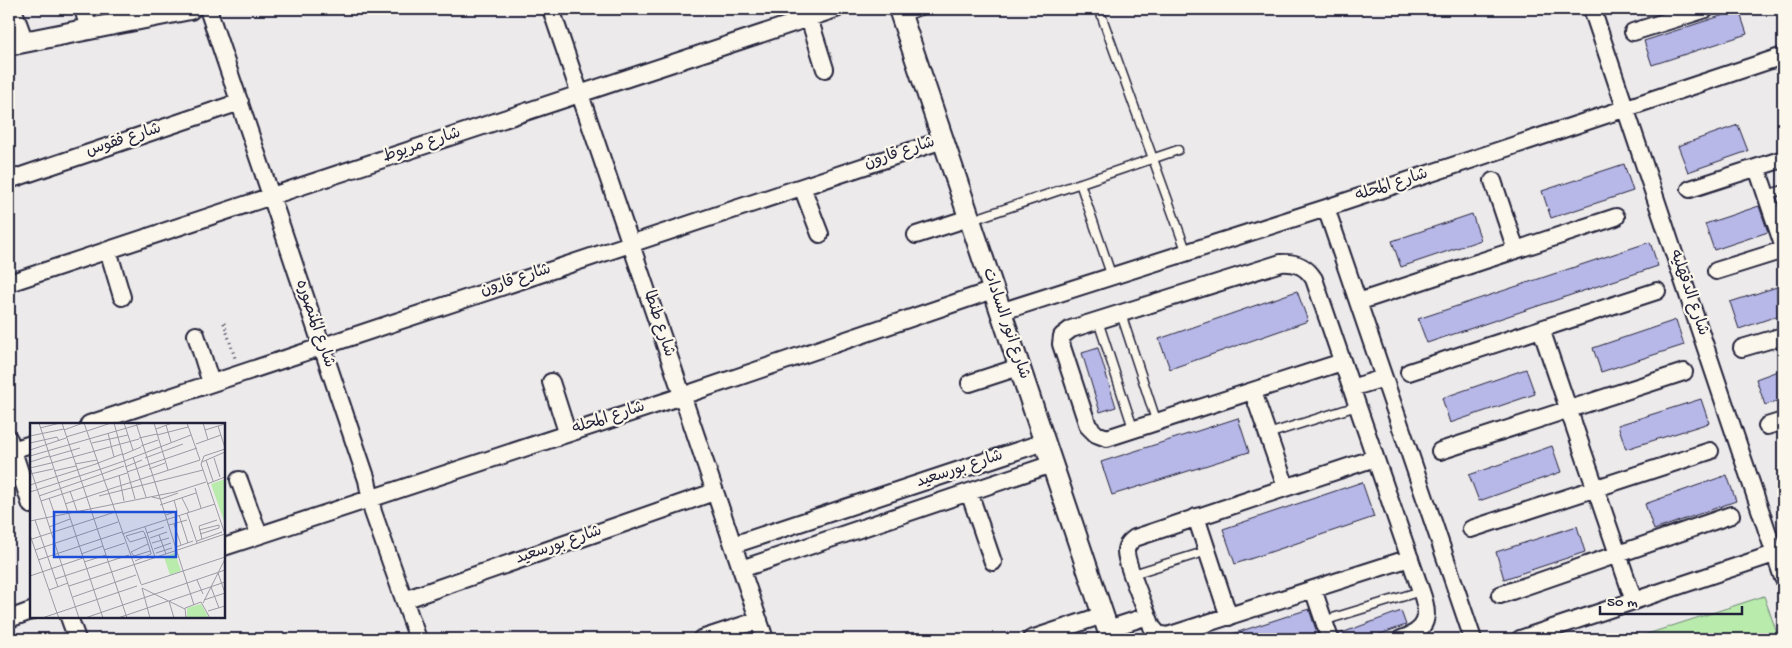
<svg xmlns="http://www.w3.org/2000/svg" width="1792" height="648" font-family="'Gochi Hand','Playpen Sans Arabic',sans-serif">
  <style>
    .green { fill: #b9ebac; stroke: #6e8674 }
    .building { fill: #b7b7e8; stroke: #22223b }
    .lines { fill: none; stroke-linecap: round; stroke-linejoin: round }
    .service-casing { stroke: #22223b; stroke-width: 11 }
    .minor-casing { stroke: #22223b; stroke-width: 20 }
    .tertiary-casing { stroke: #22223b; stroke-width: 24 }
    .path { stroke: #22223b; stroke-width: 3; stroke-dasharray: 1 4; stroke-linecap: butt }
    .service { stroke: #fbf7ec; stroke-width: 8 }
    .minor { stroke: #fbf7ec; stroke-width: 16 }
    .tertiary { stroke: #fbf7ec; stroke-width: 20 }
    .labels { text-anchor: middle; dominant-baseline: central; stroke-width: 4.5; stroke-linejoin: round; paint-order: stroke }
    .street-label { font-size: 16px; fill: #22223b; stroke: #fbf7ec }
    .inset-road { fill: none; stroke: #9c9aa5; stroke-width: 1 }
    .view { fill: #1d4ed8; fill-opacity: 0.15; stroke: #1d4ed8; stroke-width: 2.5 }
    .inset-edge { fill: none; stroke: #22223b; stroke-width: 2.5 }
  </style>
  <rect width="100%" height="100%" fill="#edeaeb"/>
  <filter id="ink" filterUnits="userSpaceOnUse"><feTurbulence type="fractalNoise" baseFrequency=".02" numOctaves="2"/><feDisplacementMap in="SourceGraphic" scale="10" xChannelSelector="R" yChannelSelector="G"/><feConvolveMatrix kernelMatrix="1 2 1 2 8 2 1 2 1" color-interpolation-filters="sRGB"/></filter>
  <g filter="url(#ink)">
    <path class="green" d="M1764 596 1779 639H1632Z"/>
    <path class="building" d="M1739 10 1747 34 1652 65 1644 41Z
      M1738 125 1748 151 1688 172 1678 146Z
      M1624 164 1633 191 1551 218 1542 191Z
      M1759 206 1768 232 1714 250 1705 224Z
      M1472 214 1481 240 1401 267 1392 241Z
      M1650 242 1658 266 1427 343 1418 319Z
      M1783 285V314L1739 329 1730 302Z
      M1297 291 1308 321 1170 369 1159 339Z
      M1676 320 1684 345 1601 372 1593 348Z
      M1098 348 1116 407 1100 412 1082 353Z
      M1526 369 1535 394 1450 423 1442 398Z
      M1783 369V399L1765 405 1756 379Z
      M1701 399 1709 423 1626 449 1618 425Z
      M1238 418 1249 452 1112 495 1101 462Z
      M1552 446 1561 472 1479 501 1469 475Z
      M1727 475 1736 501 1654 530 1645 504Z
      M1362 482 1374 517 1235 564 1223 529Z
      M1577 526 1585 552 1504 579 1496 552Z
      M1309 609 1319 639H1227L1226 636Z
      M1401 611 1406 625 1366 639H1340L1339 634Z"/>
    <g class="lines">
      <g class="service-casing">
        <path id="service" d="M1099 9 1187 253
          M902 17 924 9
          M1080 183 1112 277
          M1766 195 1783 190
          M972 220 1178 150
          M1121 314 1157 423
          M1098 321 1134 431
          M1268 434 1357 406
          M1133 574 1207 551
          M1323 621 1421 591"/>
      </g>
      <g class="minor-casing">
        <path id="minor" d="M13 9 25 42
          M83 9 89 29
          M208 9 367 480 373 512 418 639
          M551 9 765 639
          M1592 9 1783 578
          M809 18 825 69
          M1633 32 1706 9
          M1757 168 1783 245
          M9 180 240 102
          M1493 181 1516 250
          M802 187 820 234
          M1690 189 1783 159
          M1326 208 1473 639
          M916 235 969 218
          M108 250 122 297
          M1716 271 1783 250
          M9 283 836 9
          M1358 302 1616 217
          M1000 312 1326 208 1783 56
          M1541 329 1634 601
          M196 335 211 383
          M1742 348 1783 336
          M1342 362 1107 438 1096 434 1088 426 1061 344 1062 336 1071 329 1281 263C1296 262 1306 266 1314 279L1421 591C1430 616 1429 630 1401 639
          M1409 372 1657 291
          M551 382 567 432
          M970 383 1019 367
          M1351 388 1384 378
          M1253 392 1286 487
          M89 424 943 140
          M1767 426 1783 421
          M9 439 31 505
          M9 451 31 444
          M1440 451 1684 372
          M1375 458 1135 538C1131 541 1127 544 1126 550 1125 564 1147 611 1152 627L1158 634 1167 636 1410 558
          M239 480 259 535
          M969 492 993 562
          M1196 517 1229 617
          M1471 529 1710 451
          M733 545 1044 442
          M224 547 682 396 993 290
          M741 569 1052 464
          M1313 589 1330 639
          M1500 595 1731 515
          M404 600 714 492
          M69 617 77 639
          M9 619 31 611
          M1108 629 1148 616
          M701 639 759 620
          M1031 639 1103 615
          M1520 639 1783 551"/>
      </g>
      <g class="tertiary-casing">
        <path id="tertiary" d="M899 9 1111 639
          M9 45 190 9"/>
      </g>
      <path class="path" d="M224 323 235 358"/>
      <use href="#service" class="service"/>
      <use href="#minor" class="minor"/>
      <use href="#tertiary" class="tertiary"/>
    </g>
  </g>
  <g class="labels">
    <g class="street-label">
      <text transform="translate(124 141) rotate(-18)">شارع فقوس</text>
      <text transform="translate(422 146) rotate(-18)">شارع مريوط</text>
      <text transform="translate(900 154) rotate(-18)">شارع قارون</text>
      <text transform="translate(1392 186) rotate(-18)">شارع المحله</text>
      <text transform="translate(516 281) rotate(-18)">شارع قارون</text>
      <text transform="translate(1688 293) rotate(71)">شارع الدقهليه</text>
      <text transform="translate(314 324) rotate(71)">شارع المنصوره</text>
      <text transform="translate(658 324) rotate(72)">شارع طنطا</text>
      <text transform="translate(1005 324) rotate(71)">شارع انور السادات</text>
      <text transform="translate(609 419) rotate(-18)">شارع المحله</text>
      <text transform="translate(960 470) rotate(-18)">شارع بورسعيد</text>
      <text transform="translate(559 546) rotate(-19)">شارع بورسعيد</text>
    </g>
  </g>
  <g transform="translate(30 423)">
    <rect width="195" height="195" fill="#edeaeb"/>
    <path d="M195 56V101L181 61ZM145 130 151 148 140 152 134 134ZM171 181 179 195H157V185Z" fill="#b9ebac"/>
    <path class="inset-road" d="M9 0 73 195M32 0 97 195M54 0 111 161M84 0 105 76M94 0 103 27M106 0 164 182M124 0 138 47M157 0 170 37M173 0 178 17M136 2 141 19M188 3 195 25M10 5 30 0M126 6 142 0M34 7 53 0M175 7 195 1M57 8 81 0M78 10 84 34M127 12 158 4M0 13 34 6M36 14 56 8M109 15 127 11M0 20 27 14 29 18M62 20 98 12M166 21 191 12M111 23 128 17M0 27 36 15M92 32 111 24M0 33 114 0M19 34 50 25M103 34 116 74M115 35 153 21M184 35 190 54M176 37 183 58M94 38 161 12M0 39 19 33M172 39 195 29M21 40 109 16M68 40 92 31M45 41 67 37M171 41 195 111M171 41 174 33 195 26M0 44 49 195M95 44 112 37M0 45 21 40M71 46 94 38M119 46 135 40M24 48 46 43M97 49 167 25M0 51 23 46M72 51 94 43M89 52 94 78M177 61 195 54M0 62 69 40M165 65 171 85M77 67 170 37M40 68 47 88M0 69 71 46M9 73 72 51M69 73 173 47M122 74 131 76 148 70M19 75 25 92M152 75 159 89M11 78 97 50M35 81 78 67M130 82 166 70M157 90 167 120M136 92 147 88 144 77M149 92 158 120M5 97 28 164M0 98 145 69 176 59M144 101 151 122M139 102 157 97M19 104 40 96M115 104 125 134M169 107 189 102V105L170 111M117 110 134 104M92 111 185 81M0 112 27 190 107 163M129 112 136 131M120 115 137 109M2 116 85 89M172 116 169 103 187 97M167 118 192 109M122 120 139 115M118 121 101 129 104 133 120 128M146 124 163 118M124 126 141 120M5 127 88 99M74 127 95 120M126 130 142 125M51 131 73 123M8 137 92 109M105 138 121 131V130L116 114 114 109 113 108 96 113 100 119 116 114M54 139 76 132M103 142 195 111M188 150 195 170M0 153 53 135M25 156 99 132M167 157 173 171M111 162 195 134M39 163 103 142M181 164 189 185M112 165 155 186M112 165 120 195M19 167 38 160M43 174 106 152M174 177 195 170M173 180 195 136M178 188 195 183M12 195 27 190 29 195M55 195 195 147M88 195 138 178M144 195 139 178 195 159M156 195 155 185 171 179 180 195"/>
    <path class="view" d="M24 89H146V134H24Z"/>
    <rect width="195" height="195" class="inset-edge"/>
  </g>
  <rect width="1792" height="648" fill="none" stroke="#fbf7ec" stroke-width="30"/>
  <rect x="15" y="15" width="1762" height="618" fill="none" stroke="#22223b" stroke-width="2" filter="url(#ink)"/>
  <path d="M1600 606v8h142v-8" fill="none" stroke="#22223b" stroke-width="2.5"/>
  <text x="1607" y="606" font-size="15" fill="#22223b" stroke="#fbf7ec" stroke-width="4" paint-order="stroke">50 m</text>
</svg>
